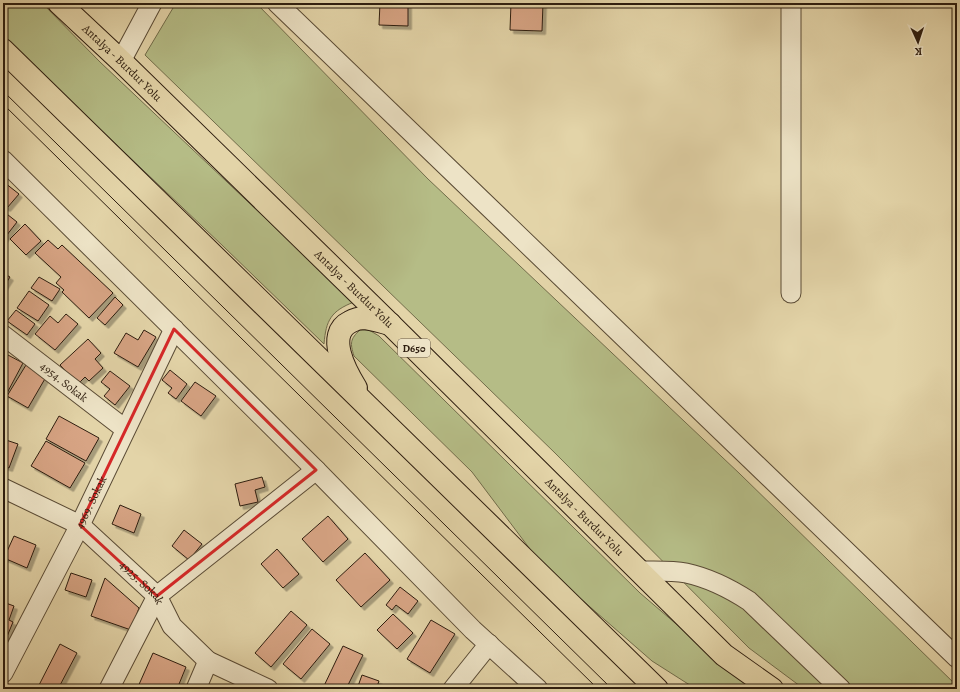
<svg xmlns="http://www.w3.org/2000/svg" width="960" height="692" font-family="Alegreya,serif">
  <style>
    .green { fill: #b5bc86; stroke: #716c4a }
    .building { fill: #d7a484; stroke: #2d1d0f; filter: url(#shadow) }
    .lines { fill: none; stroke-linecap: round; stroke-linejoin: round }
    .minor-casing { stroke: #5a4b35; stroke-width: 21 }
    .highway-casing { stroke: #2d1d0f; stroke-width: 24 }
    .minor { stroke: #ede3c6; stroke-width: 19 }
    .highway { stroke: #e3d4a8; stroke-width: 22 }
    .tram { stroke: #2d1d0f; stroke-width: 1 }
    .marked { fill: none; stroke: #d62828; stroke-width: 3; stroke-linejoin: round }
    .labels { text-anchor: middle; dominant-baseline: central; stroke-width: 3; stroke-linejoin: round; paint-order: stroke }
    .shield { fill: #ede3c6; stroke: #675846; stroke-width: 1 }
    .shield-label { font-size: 11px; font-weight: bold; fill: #2d1d0f }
    .street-label { font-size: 12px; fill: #2d1d0f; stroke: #ede3c6 }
  </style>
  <defs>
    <filter id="shadow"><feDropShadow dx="3.5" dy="3.5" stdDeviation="0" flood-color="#0004"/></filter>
  </defs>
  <rect width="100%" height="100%" fill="#e3d4a8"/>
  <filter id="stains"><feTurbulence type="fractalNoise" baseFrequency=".005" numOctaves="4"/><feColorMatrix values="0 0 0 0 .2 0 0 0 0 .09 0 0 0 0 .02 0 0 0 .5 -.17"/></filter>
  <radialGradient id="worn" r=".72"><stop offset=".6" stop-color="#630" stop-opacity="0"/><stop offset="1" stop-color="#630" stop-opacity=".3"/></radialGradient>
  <path class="green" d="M3 3H42L100 62 354 302C331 311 326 320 324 344L224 247 3 37Z
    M176 3H256L428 179 740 474 957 686V689H804L749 648 555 453 145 55Z
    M360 330H369L379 336 640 593 752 689H696L652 661 542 565 472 472 354 356C350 343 350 339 360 330Z"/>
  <path class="building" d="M380 3H408V26L379 25Z
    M511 3H543L542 31 510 30Z
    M5 183 19 194 7 208 3 206V185Z
    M3 211 17 222 3 240Z
    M25 224 41 241 26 255 10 239Z
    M48 240 58 249 62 245 113 293 89 318 62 292 64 290 56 283 61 277 35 253Z
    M3 273 10 277 3 288Z
    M39 277 60 289 52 301 31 288Z
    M29 291 49 305 38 321 17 308Z
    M115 297 123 305 105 325 97 318Z
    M16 310 35 324 27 335 7 321Z
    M66 314 78 324 55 350 35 334 50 316 58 323Z
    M144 330 156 337 138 367 114 353 126 333 138 340Z
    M88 339 101 353 95 359 103 368 89 381 85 377 78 384 60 365Z
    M8 355 23 363 6 395 3 393V364Z
    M26 365 46 377 28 408 7 396Z
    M170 370 187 384 176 399 168 393 172 388 162 380Z
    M110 371 130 386 115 405 104 396 110 389 101 382Z
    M195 382 216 396 201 416 181 401Z
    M59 416 99 438 86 461 46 439Z
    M3 439 18 444 9 468 3 466Z
    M46 441 85 463 70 488 31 466Z
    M262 477 265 487 255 490 258 502 240 506 235 484Z
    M120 505 141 514 134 533 112 524Z
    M328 516 348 539 323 562 302 539Z
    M184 530 202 544 189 560 172 546Z
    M14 536 36 545 27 568 4 558Z
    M277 549 299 574 283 588 261 564Z
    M365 553 390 580 361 607 336 580Z
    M71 573 92 580 86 597 65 590Z
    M105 578 139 608 131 630 91 616Z
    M400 587 418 601 408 614 396 605 392 610 386 605Z
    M3 602 14 606 9 620 13 622 6 639 3 638Z
    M291 611 307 625 271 667 255 653Z
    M393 614 413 633 397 649 377 630Z
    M431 620 455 634 430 673 407 659Z
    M312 629 330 644 301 679 283 664Z
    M60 644 77 653 58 689H37Z
    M343 646 363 655 346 689H325L323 688Z
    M153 653 186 667 177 689H137Z
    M362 675 379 681 376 689H357Z"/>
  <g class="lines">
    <g class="minor-casing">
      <g id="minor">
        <path d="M277 3 957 658"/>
        <path d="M121 61 152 3"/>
        <path d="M3 160 316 470 473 630 538 689"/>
        <path d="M791 293V3"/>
        <path id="s1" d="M3 335 125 429"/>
        <path id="s2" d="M3 488 80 525 157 596 172 626 208 661 268 689"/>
        <path d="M638 571C654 571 671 570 686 573 709 578 729 588 749 601L841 689"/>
        <path id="s3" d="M3 673 80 525 174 329"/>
        <path d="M109 689 157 596 316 470"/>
        <path d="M196 689 208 661"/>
        <path d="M453 689 489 644"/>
      </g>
    </g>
    <g class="highway-casing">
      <g id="highway">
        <path id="s4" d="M59 3 121 61 390 324 724 655 772 689"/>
        <path d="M3 50 657 689"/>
        <path d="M356 388C346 372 325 334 350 322 355 319 359 318 365 318 373 319 382 322 390 324"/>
      </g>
    </g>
    <use href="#minor" class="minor"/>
    <use href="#highway" class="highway"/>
    <path class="tram" d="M3 91 612 689
      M3 104 598 689"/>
  </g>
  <path class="marked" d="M174 329 316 470 157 596 80 525Z"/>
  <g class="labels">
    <rect class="shield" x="398" y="339" width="32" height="18" rx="3"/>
    <g class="shield-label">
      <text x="414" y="348">D650</text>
    </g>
    <g class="street-label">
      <text stroke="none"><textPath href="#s4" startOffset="87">Antalya - Burdur Yolu</textPath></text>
      <text stroke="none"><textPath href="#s4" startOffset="411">Antalya - Burdur Yolu</textPath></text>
      <text stroke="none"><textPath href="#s1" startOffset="77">4954. Sokak</textPath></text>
      <text stroke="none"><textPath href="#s3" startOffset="192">4969. Sokak</textPath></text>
      <text stroke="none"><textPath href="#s4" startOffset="735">Antalya - Burdur Yolu</textPath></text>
      <text stroke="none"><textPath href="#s2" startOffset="170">4925. Sokak</textPath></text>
    </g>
  </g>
  <rect width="960" height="692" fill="none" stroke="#e3d4a8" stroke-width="16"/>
  <rect x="4" y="4" width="952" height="684" fill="none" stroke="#2d1d0f" stroke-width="2"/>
  <rect x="8" y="8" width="944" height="676" fill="none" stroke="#2d1d0f"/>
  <g transform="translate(918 42) rotate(177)" stroke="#ede3c6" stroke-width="3" paint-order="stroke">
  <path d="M0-3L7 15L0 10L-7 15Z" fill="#2d1d0f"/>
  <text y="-6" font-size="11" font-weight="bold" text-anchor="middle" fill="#2d1d0f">K</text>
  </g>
  <rect width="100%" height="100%" filter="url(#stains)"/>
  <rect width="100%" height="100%" fill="url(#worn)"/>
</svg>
